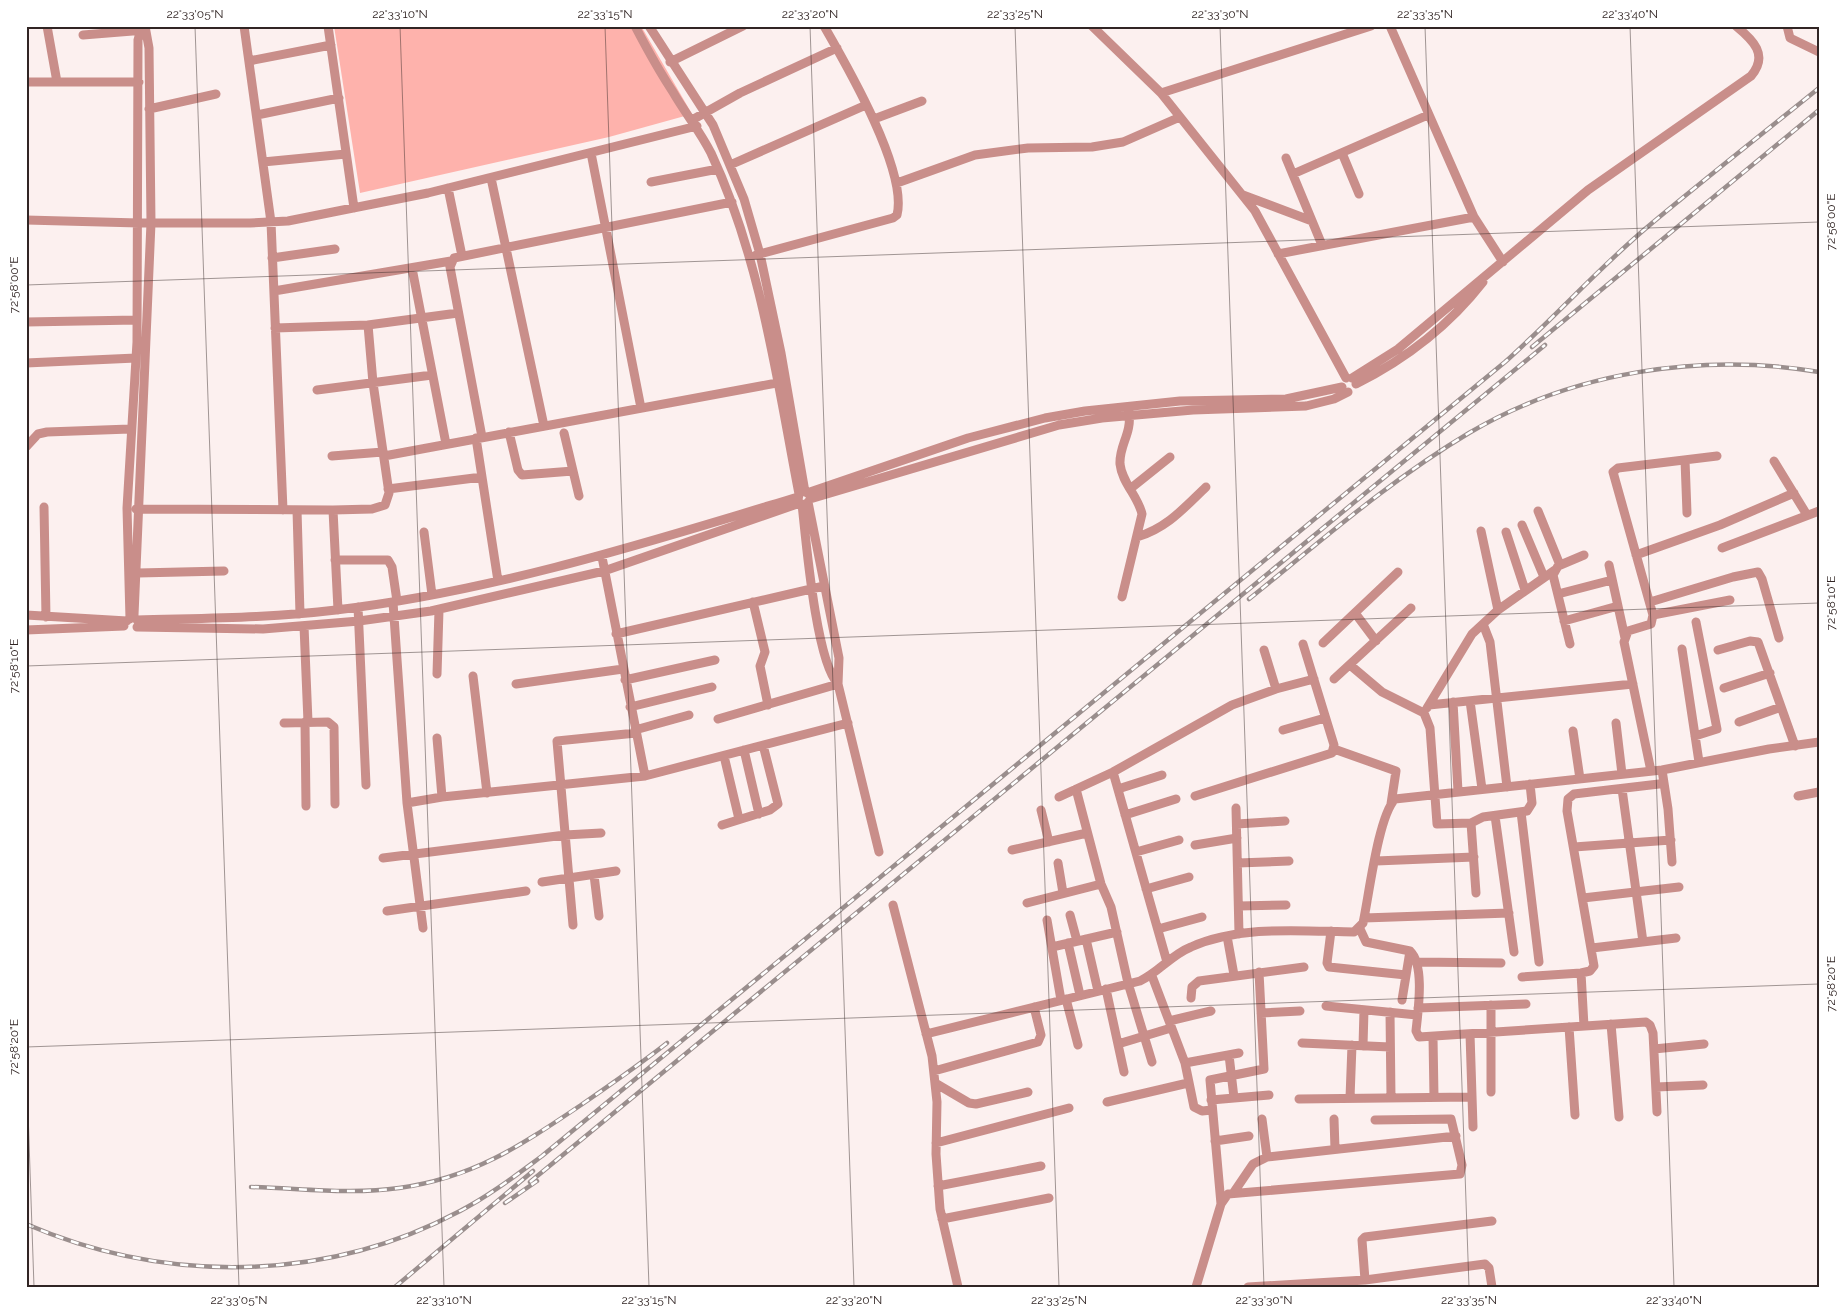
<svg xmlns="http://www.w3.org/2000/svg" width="1845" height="1313" font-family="Raleway,sans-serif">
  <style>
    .green { fill: #feb2ac }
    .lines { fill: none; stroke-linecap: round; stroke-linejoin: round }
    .minor { stroke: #c98e8a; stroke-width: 9 }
    .rail-casing { stroke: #9a8e8d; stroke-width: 4.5 }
    .rail { stroke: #fff; stroke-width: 2.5; stroke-dasharray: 8; stroke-linecap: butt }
    .ticks { fill: none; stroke: #312524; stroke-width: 1; stroke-opacity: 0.45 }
    .neatline { fill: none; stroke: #312524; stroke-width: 2 }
    .ticks-label { font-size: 12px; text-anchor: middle; fill: #312524 }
  </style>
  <rect width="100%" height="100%" fill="#fcf0ef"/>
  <path class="green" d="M334 26H641L692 114 609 137 360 193Z"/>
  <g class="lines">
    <path class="minor" d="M47 26 57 82
      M244 26 271 222 283 510
      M328 26 354 208
      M635 26C647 49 659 71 673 92 685 113 700 131 711 153 761 260 777 380 799 494L798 500
      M649 26 713 125 744 199 760 254 781 353 805 492
      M1092 26 1161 93 1255 211 1346 378
      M1390 26 1474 217 1503 262
      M1787 26 1790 38 1819 52
      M83 35 145 30
      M249 61 331 45
      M670 62 743 26
      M26 82H139
      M1161 93 1371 26
      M149 109 216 94
      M257 115 339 98
      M874 119 922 101
      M692 120 740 93 837 48
      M591 153 641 408
      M1342 153 1359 194
      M1286 158 1322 245
      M263 162 346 154
      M730 165 866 105
      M1293 174 1428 115
      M491 178 544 426
      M651 182 718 169
      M897 183 975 155 1028 148 1092 147 1123 142 1180 117
      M448 188 462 256
      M1243 195 1312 221
      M26 220 139 223H250L288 221 428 193 697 126
      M1278 254 1474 217
      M756 255 893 218 897 215C908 171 847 66 824 26
      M272 258 335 249
      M412 268 446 444
      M274 291 451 261
      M26 322 137 320
      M368 325 458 313
      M26 363 136 358
      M1352 378 1398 349 1588 190 1751 76C1769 55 1753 40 1736 26
      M1356 384C1406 359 1448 327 1483 282
      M317 390 432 375
      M509 432 518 470 522 475 573 471
      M564 433 579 496
      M482 437 450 267 454 258 732 202
      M476 438 498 581
      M26 447 38 434 47 432 130 429
      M332 456 383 452
      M384 456 782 382
      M1685 460 1687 513
      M1774 461 1807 515
      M388 489 482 477
      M1130 489 1170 457
      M807 493 968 438 1045 418 1085 411 1180 401 1286 399 1342 387
      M810 499 1059 425 1102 418 1193 410 1306 406 1334 399 1348 392
      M808 502 839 658 838 684 879 852
      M802 504C806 540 816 662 838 684
      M44 507 46 617
      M136 509 333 510 372 509 385 505 389 493 373 383 368 325 275 328
      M297 510 300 614
      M333 510 338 610
      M1538 511 1560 565
      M1522 525 1544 577
      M1481 531 1498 610
      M424 532 432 595
      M1506 532 1525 590
      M1137 537C1167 528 1184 508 1206 487
      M1722 548 1819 511
      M1636 555 1720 525 1794 493
      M602 557 645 776
      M335 560H388L392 567 397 601
      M1609 565 1625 638
      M138 573 224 571
      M1558 594 1612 580
      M1122 597 1142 514C1138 496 1122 483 1120 464 1119 445 1132 434 1129 412
      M393 602 407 803 423 928
      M753 602 765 652 760 666 768 705
      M1650 602 1733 577 1758 572 1762 579 1779 638
      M358 607 366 785
      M1355 613 1376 641
      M26 615 127 621
      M134 615 151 223 149 48 145 26
      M1653 615 1730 600
      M130 619 127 508 137 342 138 40 142 26
      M137 620C203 618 270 618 336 610 494 591 646 543 798 497
      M1564 621 1618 606
      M1483 624 1490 642 1507 787
      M304 626 308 722
      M137 627 263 629 359 621 431 611 604 571 800 503
      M26 630 124 626
      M616 634 824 586
      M1323 643 1398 572
      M1570 644 1553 575 1558 566 1584 555
      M1682 649 1699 762
      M1264 650 1276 689
      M1718 650 1750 641 1758 642 1795 746
      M1350 665 1382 692 1424 713 1430 728 1437 824 1471 823 1483 817 1527 811 1532 803 1530 784
      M437 674 439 610
      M473 676 487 793
      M1334 679 1411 608
      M625 680 715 660
      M516 684 623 669
      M1724 688 1770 673
      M1470 701 1482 789
      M1453 702 1458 791
      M1429 705 1633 684
      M630 707 712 687
      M1427 708 1472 634 1498 610 1555 570
      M718 719 838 684
      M305 722 306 806
      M1739 722 1781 707
      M284 723 328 722 334 727 335 804
      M1616 723 1622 774
      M635 730 689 715
      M1283 730 1325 718
      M1573 731 1580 779
      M1695 736 1717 729 1696 622
      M437 738 442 797
      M1334 749 1396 771 1391 804
      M744 750 759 814
      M724 756 739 819
      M1662 770 1668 809 1672 862
      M1651 771 1624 642 1628 631 1651 624 1653 615 1613 472 1618 468 1717 456
      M1113 772 1167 962
      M1076 789 1101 884 1111 907 1128 983 1152 1062
      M1118 789 1162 775
      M1622 789 1643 942
      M1195 796 1332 753 1334 745 1303 644
      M1798 796 1819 792
      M1059 797 1113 772 1232 705 1276 689 1314 679
      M407 803 442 797 645 776 848 723
      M1236 808 1239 934
      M1041 810 1049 842
      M1521 812 1539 962
      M1125 815 1176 799
      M1495 816 1514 952
      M1471 823 1476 893
      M1237 824 1285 821
      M722 825 770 810 778 804 763 745
      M1195 845 1237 838
      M1574 847 1671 840
      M1012 850 1087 833
      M1136 852 1179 840
      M383 858 565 835 601 833
      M1376 861 1474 857
      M1058 863 1063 893
      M1238 863 1289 861
      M594 875 599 916
      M542 882 616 871
      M1146 889 1189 877
      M1583 898 1679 887
      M1027 903 1101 884
      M893 905 932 1056 937 1102 936 1154 940 1209 958 1287
      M1239 906 1286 905
      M387 911 526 891
      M1070 915 1077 941
      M1364 918 1509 913
      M1047 920 1061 1000
      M573 925 557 741 636 733
      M1158 929 1202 917
      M1360 929 1366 942 1410 951C1425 965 1418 1011 1416 1031L1419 1037 1646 1022 1650 1025 1653 1033 1657 1112
      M1331 931 1327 963 1329 967 1406 975
      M1227 936 1234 975
      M1086 939 1098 991
      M1068 943 1080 995
      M1052 947 1117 932
      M1592 948 1676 938
      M1417 962 1501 963
      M1581 973 1584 1026
      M1152 976 1185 1063 1194 1107 1202 1111 1212 1110
      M1522 977 1581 973 1590 971 1594 966 1567 811 1568 799 1574 794 1659 784
      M1106 989 1124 1072
      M1191 998 1192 987 1199 981 1304 967
      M1066 999 1078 1045
      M1402 1000 1410 951
      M1326 1006 1417 1015
      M1418 1008 1526 1004
      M1390 1012 1391 1097
      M1261 1013 1300 1011
      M1169 1021 1211 1011
      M1611 1024 1619 1117
      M1569 1027 1575 1115
      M926 1034 1140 981C1159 972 1171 955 1191 947 1241 925 1300 931 1354 932L1363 923C1369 896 1378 817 1395 799L1662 770 1769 749 1819 742
      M1470 1034 1473 1127
      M1433 1037 1434 1097
      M1302 1043 1390 1047
      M1118 1044 1171 1028
      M1363 1046 1364 1010
      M1654 1049 1704 1044
      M1229 1055 1234 1098
      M1185 1063 1239 1053
      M934 1071 1038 1042 1041 1035 1034 1007
      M935 1083 969 1103 976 1104 1028 1092
      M1656 1087 1703 1085
      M1491 1092V1005
      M1350 1098 1352 1045
      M1299 1099 1472 1097
      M1211 1100 1269 1095
      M1107 1102 1188 1083
      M1262 1119 1267 1157
      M1334 1119 1335 1149
      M1215 1141 1249 1136
      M936 1143 1069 1108
      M938 1186 1041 1166
      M1234 1192 1253 1164 1267 1157 1456 1136
      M1221 1204 1210 1080 1264 1069 1259 972
      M942 1219 1049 1198
      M1365 1280 1362 1240 1365 1237 1492 1221
      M1196 1287 1221 1204 1228 1194 1460 1174 1462 1165 1451 1119 1375 1120
      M1248 1287 1365 1280 1485 1264 1489 1268 1492 1287"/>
    <g class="rail-casing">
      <path id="rail" d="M1532 347 1819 110
        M1249 599C1321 541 1390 480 1469 433 1572 372 1701 352 1819 372
        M530 1182 1545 345
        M251 1187C299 1188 350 1195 399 1188 473 1178 520 1146 581 1105 610 1085 639 1065 667 1043
        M505 1203 537 1181
        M26 1224C165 1284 325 1283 460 1211 489 1196 515 1176 542 1156L1505 362C1553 319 1596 271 1645 229 1702 181 1761 135 1819 88
        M395 1287 533 1171"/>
    </g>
    <use href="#rail" class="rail"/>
  </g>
  <path class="ticks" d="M195 26 239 1287M400 26 444 1287M605 26 649 1287M810 26 854 1287M1015 26 1059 1287M1220 26 1264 1287M1425 26 1469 1287M1630 26 1674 1287M26 285 1819 222M26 666 1819 603M26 1047 1819 984M26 1053 34 1287"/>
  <rect width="1845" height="1313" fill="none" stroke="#ffffff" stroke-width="55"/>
  <rect x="28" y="28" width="1790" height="1258" class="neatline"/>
  <g class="ticks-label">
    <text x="195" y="18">22°33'05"N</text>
    <text x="400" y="18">22°33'10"N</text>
    <text x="605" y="18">22°33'15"N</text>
    <text x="810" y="18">22°33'20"N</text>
    <text x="1015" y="18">22°33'25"N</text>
    <text x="1220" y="18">22°33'30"N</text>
    <text x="1425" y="18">22°33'35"N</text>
    <text x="1630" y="18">22°33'40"N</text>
    <text transform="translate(1831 222) rotate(-90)" y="4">72°58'00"E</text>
    <text transform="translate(14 285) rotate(-90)" y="4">72°58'00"E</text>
    <text transform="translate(1831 603) rotate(-90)" y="4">72°58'10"E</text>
    <text transform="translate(14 666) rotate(-90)" y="4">72°58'10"E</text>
    <text transform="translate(1831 984) rotate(-90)" y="4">72°58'20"E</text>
    <text transform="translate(14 1047) rotate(-90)" y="4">72°58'20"E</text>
    <text x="239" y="1304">22°33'05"N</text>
    <text x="444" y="1304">22°33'10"N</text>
    <text x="649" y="1304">22°33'15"N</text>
    <text x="854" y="1304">22°33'20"N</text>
    <text x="1059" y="1304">22°33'25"N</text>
    <text x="1264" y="1304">22°33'30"N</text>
    <text x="1469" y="1304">22°33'35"N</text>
    <text x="1674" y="1304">22°33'40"N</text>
  </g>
</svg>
